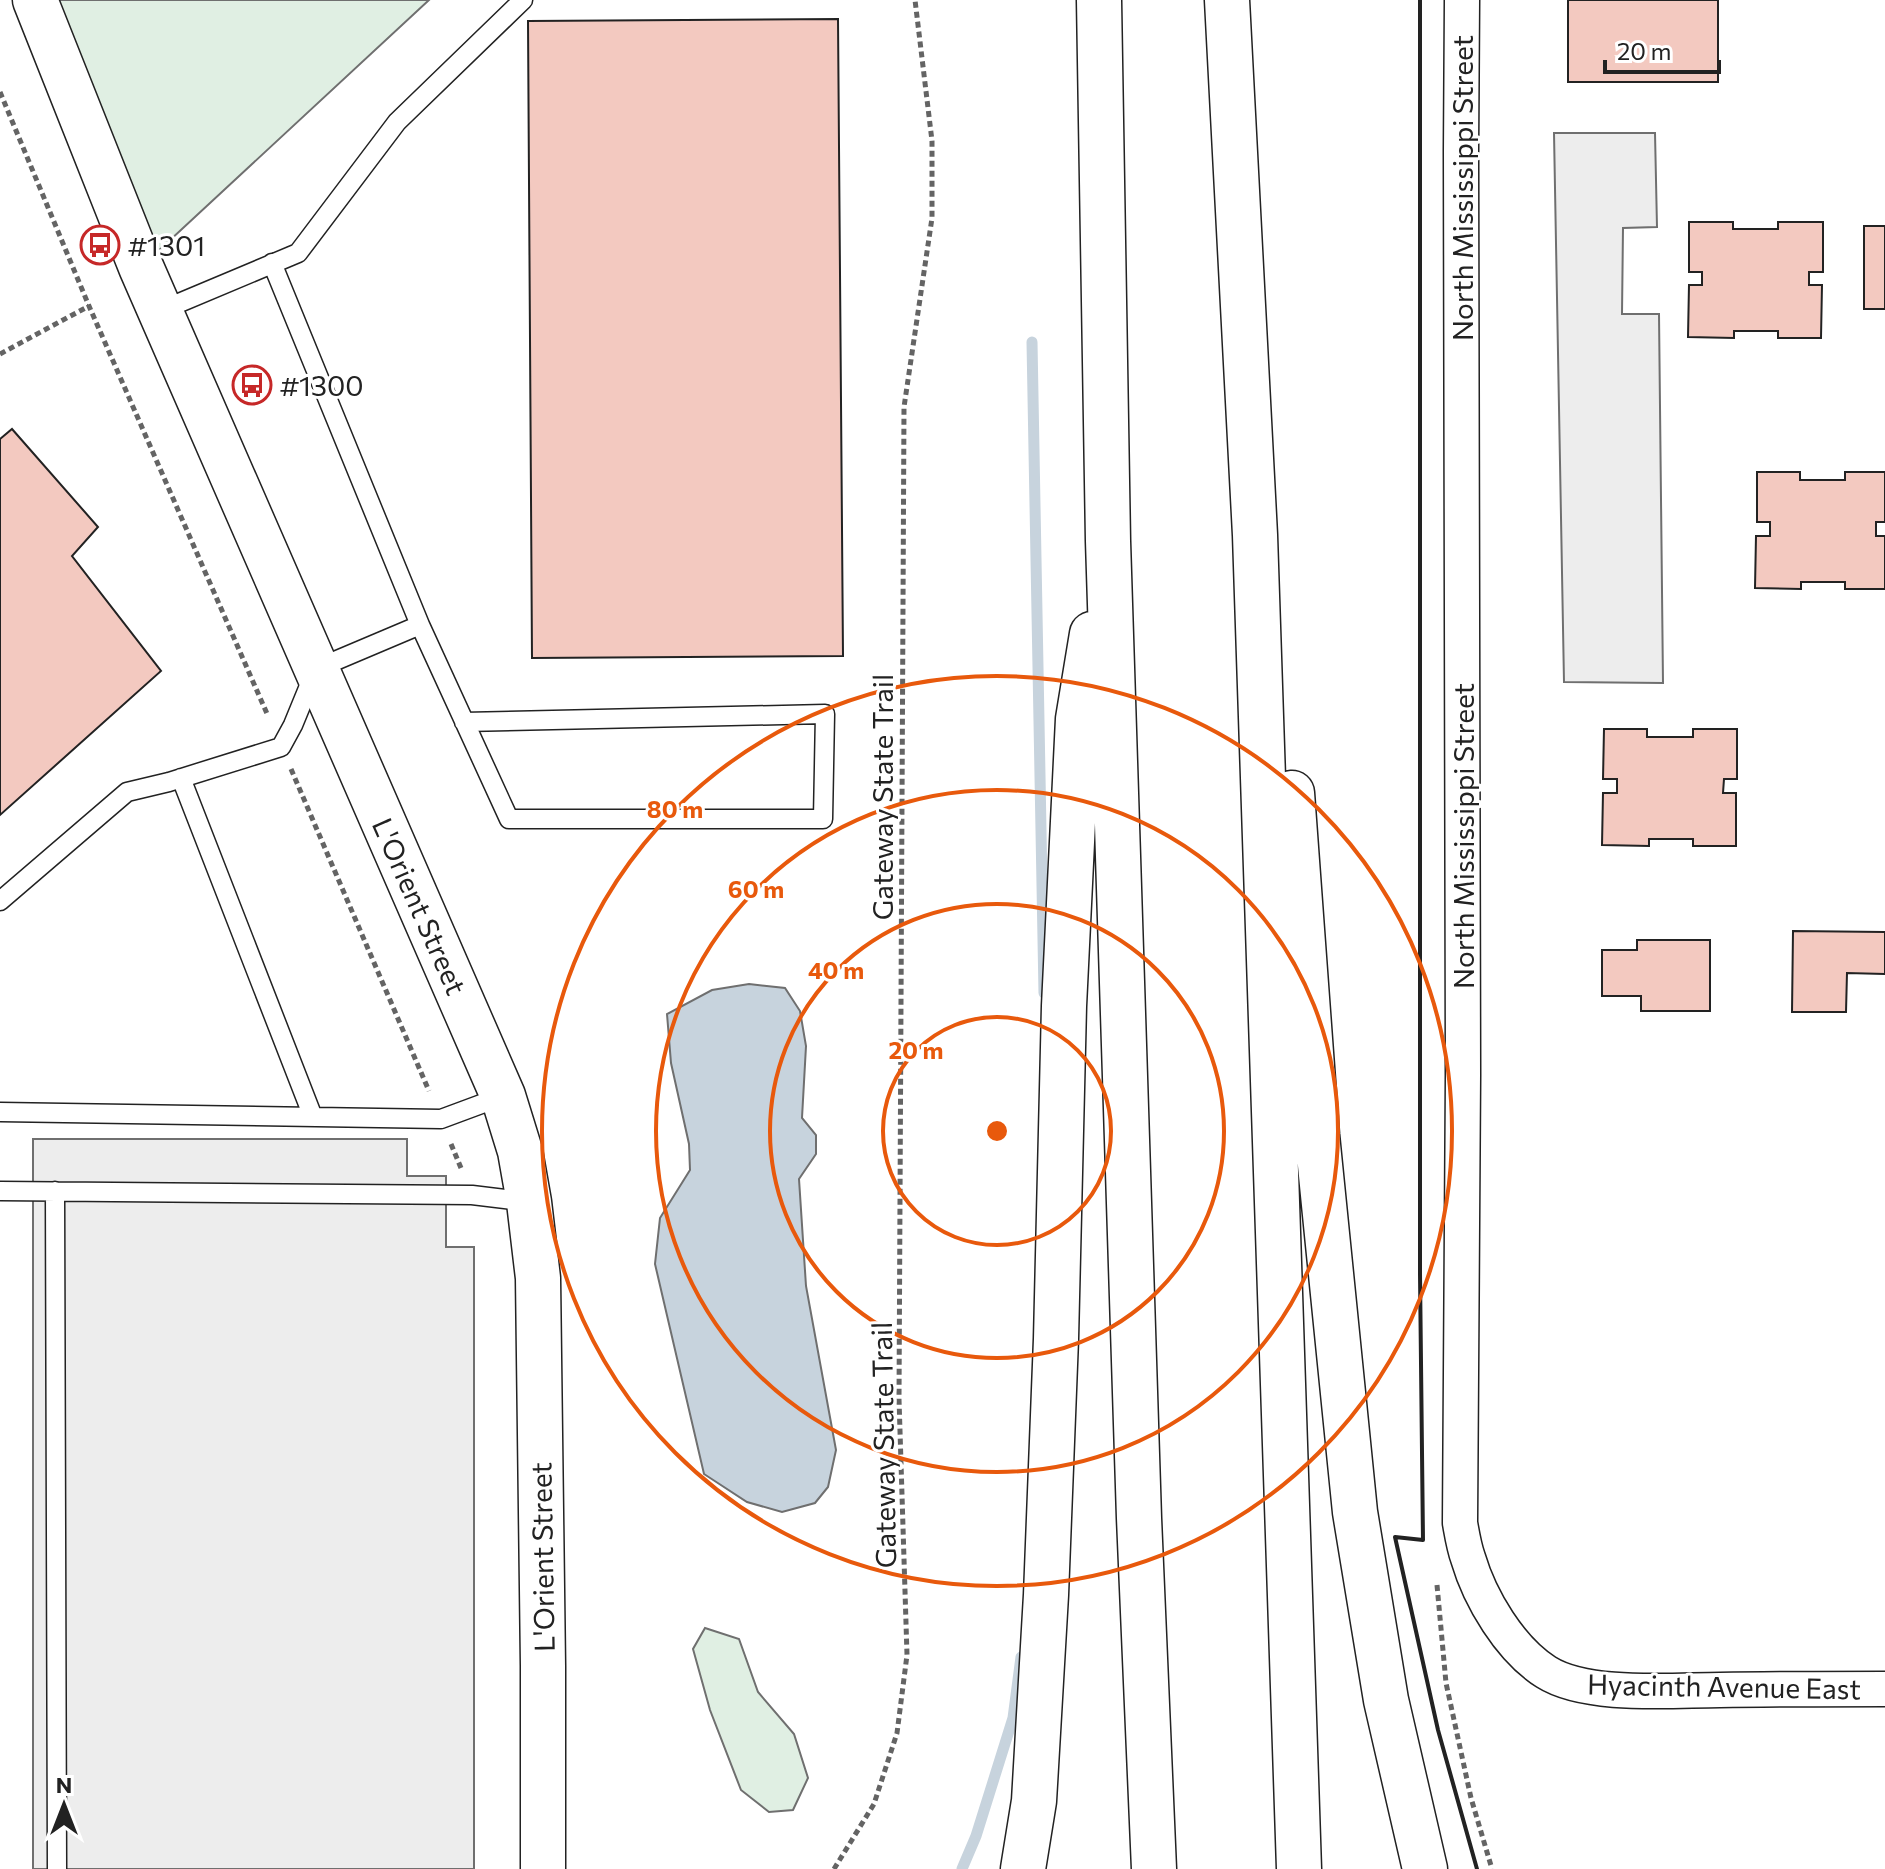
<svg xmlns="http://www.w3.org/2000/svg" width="1885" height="1869" font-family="Commissioner,sans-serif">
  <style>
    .green { fill: #e0efe3; stroke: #6f6f6f; stroke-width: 2 }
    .parking { fill: #ededed; stroke: #6f6f6f; stroke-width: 2 }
    .water { fill: #c7d3dd; stroke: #6f6f6f; stroke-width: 2 }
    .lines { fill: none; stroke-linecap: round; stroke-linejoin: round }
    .stream { stroke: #c7d3dd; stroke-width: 11 }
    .building { fill: #f3c9c0; stroke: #222; stroke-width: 2 }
    .lane-casing { stroke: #222; stroke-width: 21 }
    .street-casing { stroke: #222; stroke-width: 37 }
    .secondary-casing { stroke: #222; stroke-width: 47 }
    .highway-casing { stroke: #222; stroke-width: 47 }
    .path { stroke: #646464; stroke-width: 5; stroke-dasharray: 6 4; stroke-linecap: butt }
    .lane { stroke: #fff; stroke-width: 18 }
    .street { stroke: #fff; stroke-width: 34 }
    .secondary { stroke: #fff; stroke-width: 44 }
    .highway { stroke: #fff; stroke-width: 44 }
    .wall { stroke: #222; stroke-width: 4 }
    .ring { fill: none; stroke: #e8590c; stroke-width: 4 }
    .labels { text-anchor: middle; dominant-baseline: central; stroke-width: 6; stroke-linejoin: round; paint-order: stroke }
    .street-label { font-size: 28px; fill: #222; stroke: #fff }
    .poi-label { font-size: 28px; fill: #222; stroke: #fff; text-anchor: start }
    .centre { fill: #e8590c; stroke: #fff; stroke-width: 4 }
    .ring-label { font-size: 24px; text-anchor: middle; font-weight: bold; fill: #e8590c; stroke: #fff; stroke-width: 6; stroke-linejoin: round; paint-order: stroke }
  </style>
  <rect width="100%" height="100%" fill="#fff"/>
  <path class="green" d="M35 0H429L141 267Z
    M705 1628 739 1639 758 1692 794 1734 808 1778 793 1810 769 1812 741 1790 710 1710 693 1649Z"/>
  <path class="parking" d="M1554 133H1655L1657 227 1623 228 1622 314H1659L1663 683 1564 682Z
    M33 1139H407V1176H446V1247H474V1869H33Z"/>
  <path class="water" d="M749 984 785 988 800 1011 806 1046 802 1118 816 1135V1154L799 1179 806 1286 836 1450 828 1487 815 1503 782 1512 747 1502 704 1474 655 1264 660 1218 690 1170 689 1144 671 1063 667 1014 712 990Z"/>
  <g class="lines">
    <path class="stream" d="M1032 342 1044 993
      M962 1869 976 1836 1013 1718 1021 1657"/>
  </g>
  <path class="building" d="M1568 0H1718V82H1568Z
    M838 19 843 656 532 658 528 21Z
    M1689 222H1733V229H1778V222H1823V272H1809V285H1822L1821 338H1778V331H1734V338L1688 337 1689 285H1702V272H1689Z
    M1864 226H1885V309H1864Z
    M12 429 98 527 72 556 161 671 0 815V439Z
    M1757 472H1800V480H1845V472H1885V522H1876V536H1885V589H1845V582H1801V589L1755 588 1756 536H1770V522H1757Z
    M1604 729H1647V737H1693V729H1737V779H1724L1723 793H1736V846H1693V839H1649V846L1602 845 1603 793H1617V779H1603Z
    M1793 931 1885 932V974L1847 973 1846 1012H1792Z
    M1637 940H1710V1011H1641V996H1602V950H1637Z"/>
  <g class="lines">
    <g class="lane-casing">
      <path id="lane" d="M160 311 298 253 397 122 523 0
        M420 625 509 819H823L825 714 464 722
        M181 778 313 1117
        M0 901 127 792 169 782 281 747 293 725 316 669 420 625 272 263
        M0 1112 441 1119 503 1096
        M0 1191 472 1195 529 1202
        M55 1191 57 1869"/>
    </g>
    <g class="street-casing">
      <path id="street" d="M1462 0 1461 151 1463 1075 1460 1523C1462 1534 1464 1547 1468 1558 1480 1599 1510 1649 1546 1672 1587 1698 1673 1690 1720 1690 1775 1689 1830 1689 1885 1689"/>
    </g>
    <g class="secondary-casing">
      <path id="secondary" d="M35 0 141 267 503 1096 520 1151 529 1202 538 1278 543 1666V1869"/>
    </g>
    <g class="highway-casing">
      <path id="highway" d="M1099 0 1108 541 1139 1518 1154 1869
        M1227 0 1255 535 1299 1869
        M1292 793 1317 1135 1355 1512 1386 1700 1425 1869
        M1023 1869 1034 1801 1046 1595 1056 1339 1064 1006 1078 719 1092 634"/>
    </g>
    <path class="path" d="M0 92 89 306 268 716
      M0 354 89 306
      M291 769 429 1091
      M451 1144 461 1168
      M1437 1585 1446 1683 1471 1798 1492 1869
      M834 1869 874 1804 897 1733 907 1655 899 1399 904 407 932 218V141L915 0"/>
    <use href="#lane" class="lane"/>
    <use href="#street" class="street"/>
    <use href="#secondary" class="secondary"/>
    <use href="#highway" class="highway"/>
    <path class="wall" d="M1420 0V1274L1423 1540 1395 1537 1438 1730 1477 1869"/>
  </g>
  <g class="ring">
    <circle cx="997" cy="1131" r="114"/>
    <circle cx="997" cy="1131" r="227"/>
    <circle cx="997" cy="1131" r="341"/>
    <circle cx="997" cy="1131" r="455"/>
  </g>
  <defs>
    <g id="bus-ring" transform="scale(2)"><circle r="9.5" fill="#fff" stroke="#c62828" stroke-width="1.5"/><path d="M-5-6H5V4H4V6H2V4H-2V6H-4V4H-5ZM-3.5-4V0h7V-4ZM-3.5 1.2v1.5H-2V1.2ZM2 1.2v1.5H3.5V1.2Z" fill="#c62828"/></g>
  </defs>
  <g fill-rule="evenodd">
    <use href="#bus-ring" x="100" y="245"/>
    <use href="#bus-ring" x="252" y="385"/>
  </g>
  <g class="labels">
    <g class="street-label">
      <text transform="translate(1462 188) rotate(-90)">North Mississippi Street</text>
      <text transform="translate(882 797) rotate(-90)">Gateway State Trail</text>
      <text transform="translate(1463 836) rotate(-90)">North Mississippi Street</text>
      <text transform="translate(420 906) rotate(66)">L'Orient Street</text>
      <text transform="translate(883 1445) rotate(-91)">Gateway State Trail</text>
      <text transform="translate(542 1557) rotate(-91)">L'Orient Street</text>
      <text transform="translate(1724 1686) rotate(1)">Hyacinth Avenue East</text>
    </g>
    <g class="poi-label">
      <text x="128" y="245">#1301</text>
      <text x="280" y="385">#1300</text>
    </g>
  </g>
  <circle cx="997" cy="1131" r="12" class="centre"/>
  <g class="ring-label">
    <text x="675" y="818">80 m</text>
    <text x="756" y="898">60 m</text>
    <text x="836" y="979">40 m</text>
    <text x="916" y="1059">20 m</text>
  </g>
  <g transform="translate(64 1805)" stroke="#ffffff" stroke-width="6" paint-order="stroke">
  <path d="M0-6L14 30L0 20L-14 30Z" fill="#222222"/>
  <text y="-12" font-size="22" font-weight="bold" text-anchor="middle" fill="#222222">N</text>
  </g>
  <path d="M1605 60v12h114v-12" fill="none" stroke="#222222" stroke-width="4"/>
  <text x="1617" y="60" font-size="24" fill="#222222" stroke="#ffffff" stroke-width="6" paint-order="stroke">20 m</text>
</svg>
